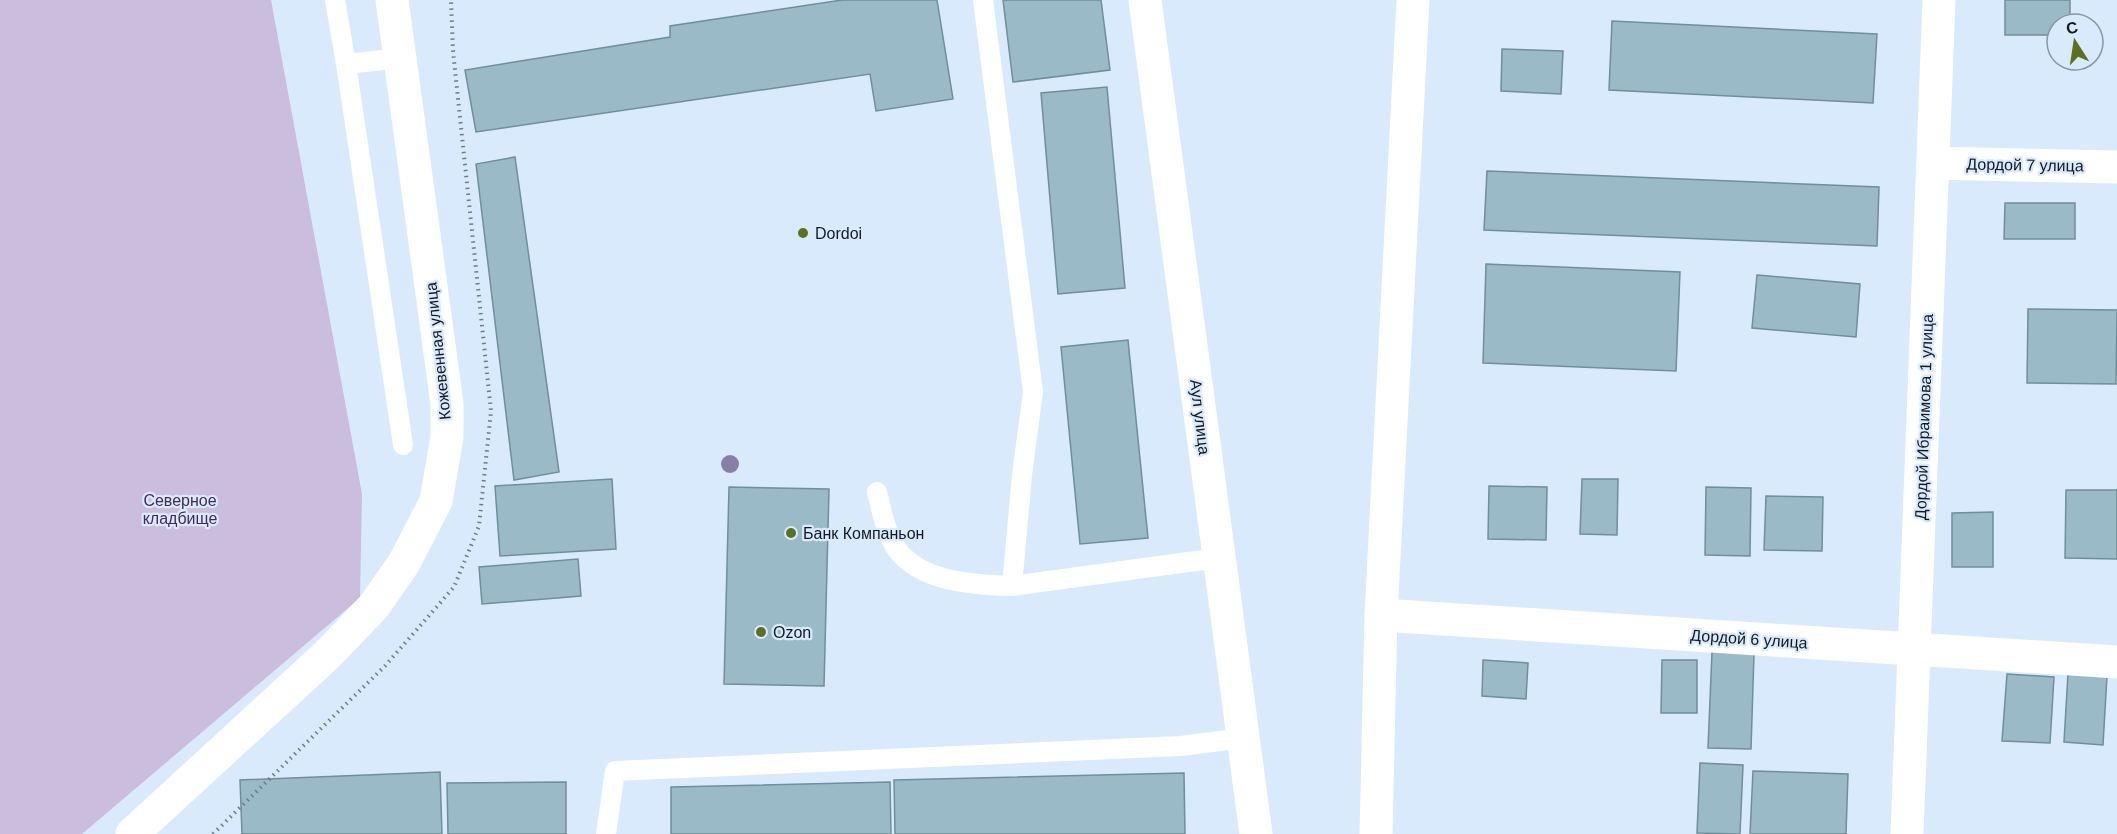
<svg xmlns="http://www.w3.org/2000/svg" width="2117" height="834" font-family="Helvetica,sans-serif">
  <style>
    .green { fill: #cbbdde }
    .building { fill: #9abac7; stroke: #708e9b; stroke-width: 1.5 }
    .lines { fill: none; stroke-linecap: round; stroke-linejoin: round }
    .path { stroke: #717c8a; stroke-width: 4; stroke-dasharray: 1.5 4.5; stroke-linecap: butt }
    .lane { stroke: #fff; stroke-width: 20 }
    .street { stroke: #fff; stroke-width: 33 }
    .secondary { stroke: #fff; stroke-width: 33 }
    .tree { fill: #887fa8 }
    .poi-dot { fill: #5c701f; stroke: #daeafd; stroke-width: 2 }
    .labels { text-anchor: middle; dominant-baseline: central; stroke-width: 4.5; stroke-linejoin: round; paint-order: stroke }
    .street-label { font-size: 16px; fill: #121922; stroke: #daeafd }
    .poi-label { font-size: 16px; fill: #121922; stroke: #daeafd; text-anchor: start }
    .park-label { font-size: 16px; fill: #442863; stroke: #daeafd }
  </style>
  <rect width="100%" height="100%" fill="#daeafd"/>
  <path class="green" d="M0 0H271L362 494 360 598 82 834H0Z"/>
  <path class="building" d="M842 0H937L953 99 876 111 870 74 476 132 465 70 670 37V26Z
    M1003 0H1101L1110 70 1013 82Z
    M2005 0H2070V24H2057V35H2005Z
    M1612 21 1877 34 1873 103 1609 90Z
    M1502 49 1563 51 1561 94 1501 91Z
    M1107 87 1125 288 1058 294 1041 93Z
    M515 157 559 472 514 480 476 164Z
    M1487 171 1879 187 1877 246 1484 230Z
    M2005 203H2075V239H2004Z
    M1486 264 1680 272 1676 371 1483 363Z
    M1757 275 1860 284 1856 337 1752 328Z
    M2028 309 2117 310 2116 384 2027 383Z
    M1128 340 1148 538 1080 544 1061 347Z
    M612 479 616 549 500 556 495 486Z
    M1582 479H1618L1617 535 1580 534Z
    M1489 486 1547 487 1546 540 1488 539Z
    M729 487 829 489 824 686 724 684Z
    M1706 487 1751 488 1750 556 1705 555Z
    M2066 490H2117V559L2065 558Z
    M1766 496 1823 497 1822 551 1764 550Z
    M1993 512V567H1952V513Z
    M578 559 581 596 482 604 479 567Z
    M1712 652 1754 654 1751 749 1708 748Z
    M1483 660 1528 663 1526 699 1482 696Z
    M1662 660H1697V713H1661Z
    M2068 673 2107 676 2103 745 2064 742Z
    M2007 674 2054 677 2050 743 2002 741Z
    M1700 763 1743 765 1740 834 1697 833Z
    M1753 771 1848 774 1846 834H1750Z
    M440 772 442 834H242L240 780Z
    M1184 773 1185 834H895L894 780Z
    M566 782V834H448L447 783Z
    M890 782 891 834H671V787Z"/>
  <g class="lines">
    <path class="path" d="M213 834 385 666 454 587 479 526 491 411 453 51 451 0"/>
    <path class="lane" d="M335 0 346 64
      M983 0 1033 392 1022 475 1012 586 1218 558
      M401 58 346 64 403 445
      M877 492C881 508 884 526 892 541 912 582 973 585 1012 586
      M606 834 615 771 1181 746 1243 738"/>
    <path class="street" d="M1145 0 1256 834
      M1933 163 2117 167
      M1381 615 2117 662
      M1907 834 1939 0"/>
    <path class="secondary" d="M132 834 327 655 374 606 404 563 436 501 447 437V404L392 0
      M1376 834 1381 615 1413 0"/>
  </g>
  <circle class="tree" cx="730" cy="464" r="9"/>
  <g class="poi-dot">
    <circle cx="803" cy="233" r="6"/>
    <circle cx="791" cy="533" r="6"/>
    <circle cx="761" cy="632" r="6"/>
  </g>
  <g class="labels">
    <g class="street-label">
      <text transform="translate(2025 165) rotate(1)">Дордой 7 улица</text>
      <text transform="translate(438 351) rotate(-96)">Кожевенная улица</text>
      <text transform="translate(1200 417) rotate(83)">Аул улица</text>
      <text transform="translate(1924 417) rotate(-88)">Дордой Ибраимова 1 улица</text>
      <text transform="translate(1749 639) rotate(4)">Дордой 6 улица</text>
    </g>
    <g class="poi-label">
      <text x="815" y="233">Dordoi</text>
      <text x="803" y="533">Банк Компаньон</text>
      <text x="773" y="632">Ozon</text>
    </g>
    <g class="park-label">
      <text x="180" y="500">Северное<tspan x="180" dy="18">кладбище</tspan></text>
    </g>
  </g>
  <g transform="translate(2075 42) rotate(348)"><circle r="28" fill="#daeafd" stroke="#8a96a5" stroke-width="1.5"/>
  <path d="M0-4.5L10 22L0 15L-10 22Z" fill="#5c701f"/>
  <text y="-9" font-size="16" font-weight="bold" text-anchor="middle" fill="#121922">С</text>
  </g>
</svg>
